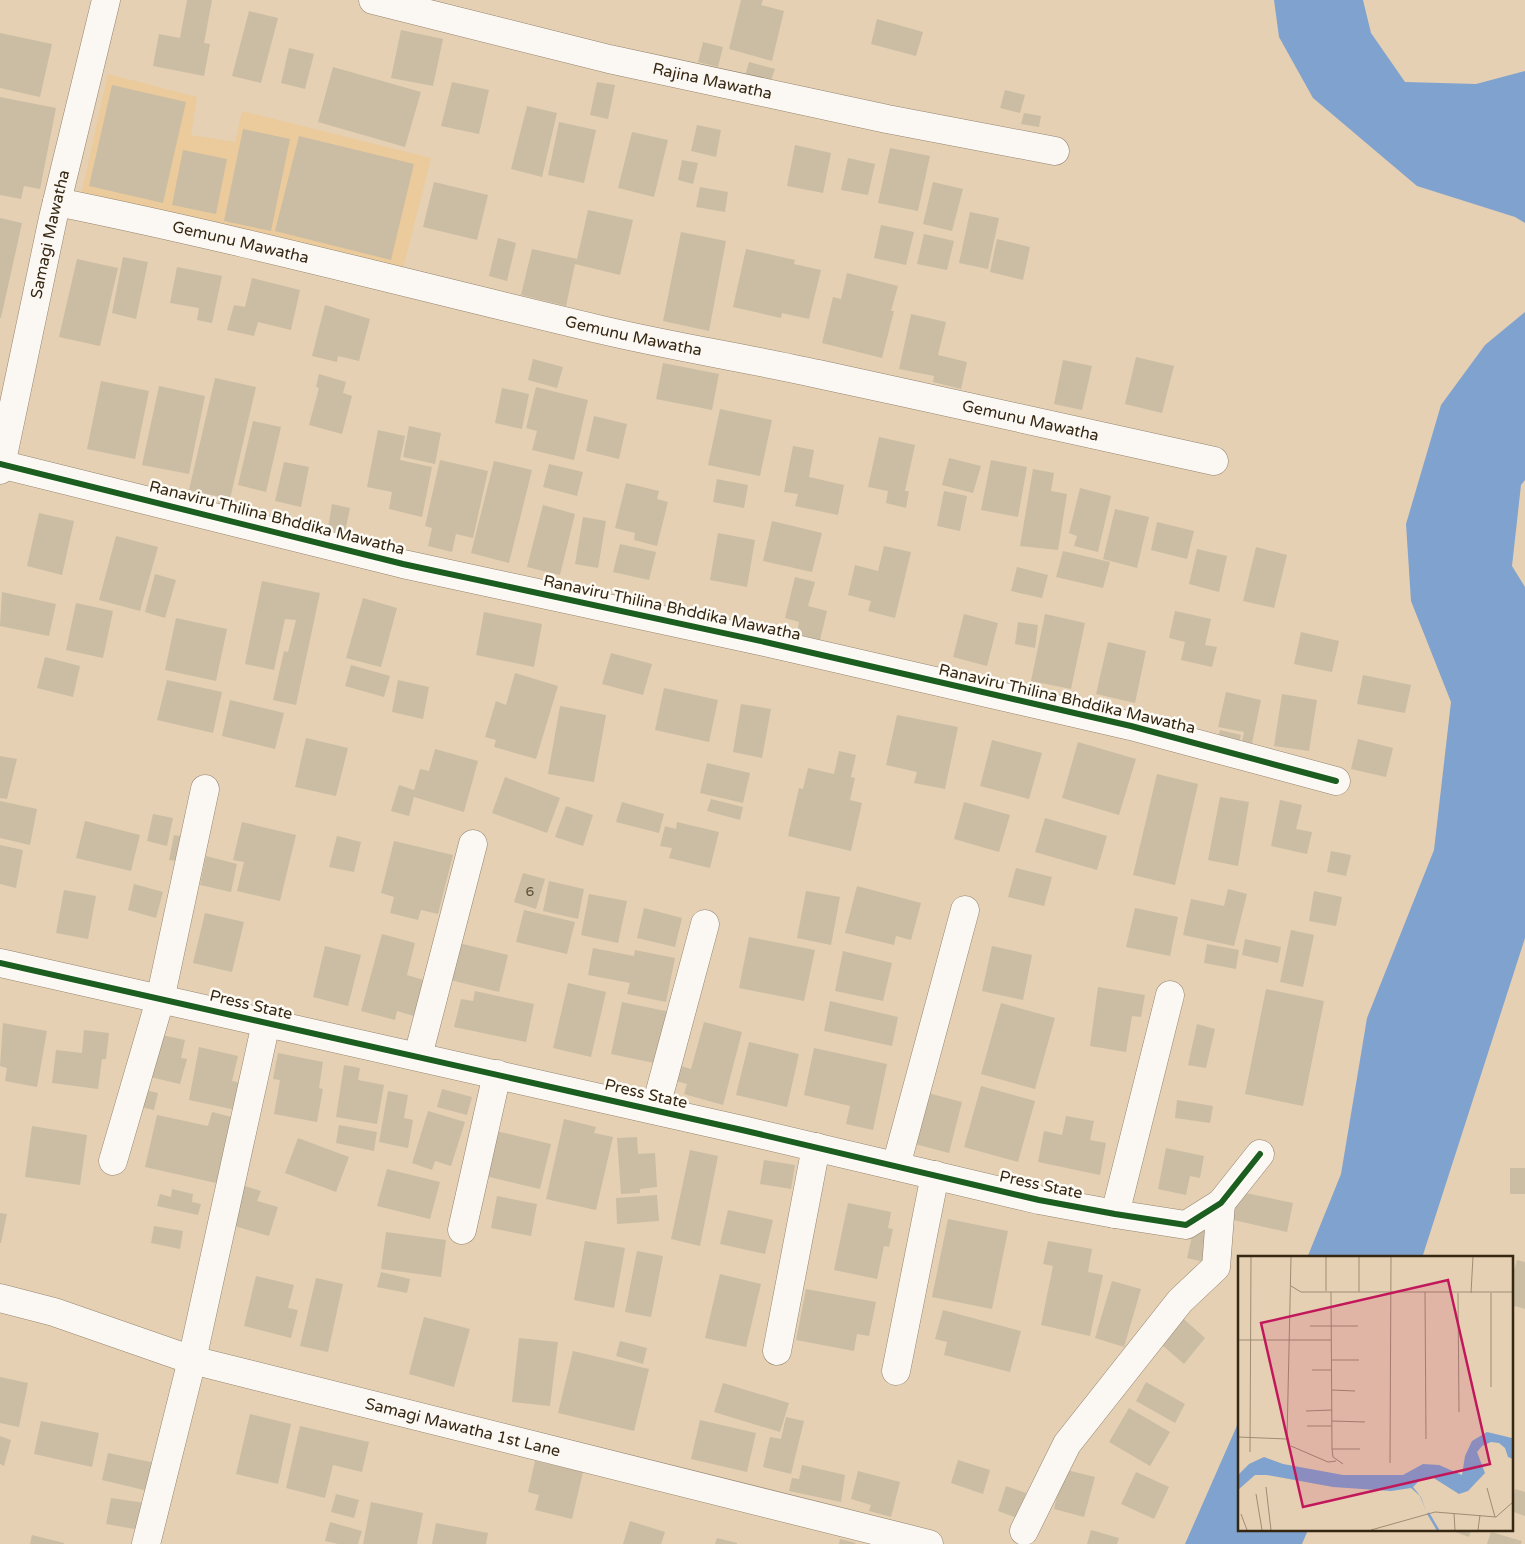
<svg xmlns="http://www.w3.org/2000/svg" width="1525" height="1544" font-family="'Varela Round',sans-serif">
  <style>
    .built { fill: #ebca9c }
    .water { fill: #80a2ce }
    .building { fill: #cabda4 }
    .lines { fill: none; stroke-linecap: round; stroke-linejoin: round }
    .street-casing { stroke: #94846d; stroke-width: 29 }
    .street { stroke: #fbf8f4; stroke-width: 28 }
    .cycleway-casing { stroke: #fefbf5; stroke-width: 9 }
    .cycleway { stroke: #1b5e20; stroke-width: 6 }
    .labels { text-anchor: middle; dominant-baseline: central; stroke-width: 5; stroke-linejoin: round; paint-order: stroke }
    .number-label { font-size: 14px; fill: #5c4d37 }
    .street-label { font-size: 16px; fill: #362712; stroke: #fefbf5 }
    .inset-river { fill: none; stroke: #80a2ce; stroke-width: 2.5 }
    .inset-road { fill: none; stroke: #9f8c73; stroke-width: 1 }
    .view { fill: #c2185b; fill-opacity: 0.15; stroke: #c2185b; stroke-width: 2.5 }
    .inset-edge { fill: none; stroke: #362712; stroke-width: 2.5 }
  </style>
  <rect width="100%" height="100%" fill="#e5d0b3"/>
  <path class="built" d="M108 74 197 97 191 135 235 142 242 111 431 158 402 272 81 195Z"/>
  <path class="water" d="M1274 0H1363L1371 33 1405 82 1476 84 1525 71V223L1515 217 1417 186 1313 98 1279 37Z
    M1525 312V480L1521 485 1512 566 1525 587V938L1422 1258H1307L1341 1174 1367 1018 1434 850 1451 702 1411 601 1406 524 1441 405 1485 345Z
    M1239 1421V1530H1308L1302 1544H1185Z"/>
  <path class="building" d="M187 0H212L204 43 210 44 204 76 153 66 159 34 180 38Z
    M741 0H763L761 5 784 11 772 61 729 49Z
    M249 11 278 18 261 83 232 76Z
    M877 19 923 32 916 56 871 44Z
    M401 30 443 39 433 86 391 78Z
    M0 33 52 44 40 97 0 88Z
    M703 42 723 47 718 67 698 62Z
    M289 48 314 54 305 89 281 83Z
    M749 62 775 69 770 83 745 76Z
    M333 67 421 92 405 147 318 122Z
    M452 82 489 90 479 134 441 126Z
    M597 82 615 85 608 119 590 115Z
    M112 85 186 102 163 203 89 186Z
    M1005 90 1025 95 1020 113 1000 108Z
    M0 97 56 108 40 189 24 186 21 199 0 195Z
    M527 106 557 113 542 177 511 169Z
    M1024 113 1041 116 1039 127 1021 124Z
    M559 122 596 130 584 183 548 175Z
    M697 125 721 130 716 157 691 151Z
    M243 129 290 139 271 231 224 221Z
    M632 132 668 140 654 197 618 188Z
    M299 136 414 164 391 260 275 231Z
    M795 145 831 153 823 193 787 186Z
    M890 148 930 156 918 211 878 203Z
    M183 150 227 159 216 214 172 205Z
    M848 158 875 164 868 195 841 190Z
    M682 160 698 163 693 184 678 180Z
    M434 182 488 195 477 240 423 227Z
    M933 182 963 189 952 231 923 224Z
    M700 187 728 192 725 212 696 207Z
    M588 210 633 220 620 275 575 264 566 306 521 295 532 249 577 259Z
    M970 212 999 218 988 269 959 263Z
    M0 218 22 223 1 318H0Z
    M881 225 914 232 906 265 874 258Z
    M681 232 726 241 709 331 663 321Z
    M924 234 954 241 947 270 917 264Z
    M498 238 516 243 507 281 489 276Z
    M997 239 1030 247 1023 280 990 272Z
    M746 249 795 260 794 264 821 270 809 319 782 313 781 318 733 307Z
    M123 257 148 262 136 319 112 313Z
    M77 259 118 268 100 346 59 337Z
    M177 267 222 276 212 323 197 320 199 308 170 303Z
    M847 273 898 286 891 311H894L882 358 822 343 833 297 841 299Z
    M252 278 300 290 291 330 258 322 254 336 227 330 234 305 245 307Z
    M325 305 370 319 359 361 338 356 337 362 312 356Z
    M911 314 946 322 938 355 967 362 961 389 933 382 934 376 899 369Z
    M1136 357 1174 366 1162 413 1125 404Z
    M533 359 563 367 557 388 528 380Z
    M1063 360 1092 366 1082 410 1054 404Z
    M663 363 719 374 712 410 656 399Z
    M319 374 346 382 343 393 352 396 342 434 309 425 319 388 316 387Z
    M215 378 256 387 230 499 189 490Z
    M101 381 149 391 135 459 87 449Z
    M159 386 205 396 189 474 142 465Z
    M536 387 588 400 574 460 532 450 537 431 526 428Z
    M502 388 529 394 522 429 495 423Z
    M720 409 772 420 760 476 708 465Z
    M594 416 627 424 619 459 586 451Z
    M253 421 281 427 266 492 238 485Z
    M409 426 441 433 435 464 403 457Z
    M378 430 405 436 400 460 432 467 422 517 389 509 392 492 367 487Z
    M879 437 915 445 905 491H909L906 508 886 503 888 491 868 487Z
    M793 446 814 450 809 477 844 485 838 515 795 506 798 494 784 492Z
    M949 458 981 466 973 493 942 485Z
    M440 460 488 471 473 538 456 534 452 552 428 546 432 528 425 526Z
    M991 460 1027 467 1018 517 981 510Z
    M494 461 532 470 509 563 471 553Z
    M284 462 309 467 301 507 275 501Z
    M549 464 583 472 577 496 543 487Z
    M1033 469 1054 473 1051 491 1067 494 1058 550 1020 546Z
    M717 479 748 485 744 508 713 502Z
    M626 483 659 491 657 499 668 502 657 546 634 540 635 533 615 528Z
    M1080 488 1111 496 1098 552 1074 546 1077 536 1069 533Z
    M944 491 967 496 960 531 937 526Z
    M332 504 350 508 344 537 327 534Z
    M543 505 575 514 560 575 527 567Z
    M1115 509 1149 517 1137 568 1103 559Z
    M39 513 74 521 62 575 27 566Z
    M583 517 606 521 598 568 575 564Z
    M772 521 822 533 812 572 763 561Z
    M1157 522 1194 531 1187 559 1151 550Z
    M718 533 755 540 747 587 710 580Z
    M116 536 158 547 140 611 99 600Z
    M620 544 656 552 649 580 613 572Z
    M884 546 911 552 895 618 868 611 871 601 848 595 855 565 878 571Z
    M1256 547 1287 555 1274 608 1243 601Z
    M1197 549 1227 556 1219 592 1189 584Z
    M1063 551 1110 562 1103 588 1056 577Z
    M1017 567 1048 575 1042 598 1011 591Z
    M155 574 176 580 165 618 145 612Z
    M795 577 815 582 808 606 827 611 820 640 797 634 799 622 785 618Z
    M262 581 320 593 296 705 273 700 284 651 288 652 296 620 285 619 274 670 245 664Z
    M2 592 56 604 49 636 0 626Z
    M363 598 397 608 381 667 346 658Z
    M76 603 113 611 103 658 66 650Z
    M1175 611 1211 619 1205 645 1217 647 1212 667 1181 660 1185 642 1169 638Z
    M484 612 542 624 534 667 476 655Z
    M964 614 998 623 987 666 953 657Z
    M1045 614 1085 623 1071 689 1031 681Z
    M176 618 227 629 216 681 165 670Z
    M1018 622 1038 625 1035 648 1015 644Z
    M1301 632 1339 641 1332 672 1294 664Z
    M1108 642 1146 651 1135 703 1096 694Z
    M611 653 652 664 643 695 602 684Z
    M45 657 80 666 73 697 37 688Z
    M351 665 390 676 384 697 345 686Z
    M515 673 558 686 536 759 494 747 496 740 485 737 496 701 506 705Z
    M1363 675 1411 685 1405 713 1357 704Z
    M167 680 222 692 213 733 157 720Z
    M398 680 429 687 423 719 392 712Z
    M664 688 718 700 709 742 655 730Z
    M1226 692 1261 700 1251 748 1241 746 1244 732 1218 727Z
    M1282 694 1317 700 1309 751 1274 746Z
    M230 700 284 713 275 749 222 736Z
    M741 704 771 709 762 758 733 752Z
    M560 706 606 715 594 782 548 774Z
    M897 715 958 727 945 789 914 783 917 772 886 765Z
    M1220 730 1241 735 1238 748 1217 743Z
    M306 738 348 748 336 796 295 787Z
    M1358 739 1393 748 1386 777 1351 769Z
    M992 740 1042 753 1029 799 980 786Z
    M1078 742 1136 759 1119 815 1062 798Z
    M435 749 478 761 464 812 414 797 409 816 391 811 399 785 414 790 420 769 429 771Z
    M839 751 856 755 851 777 855 778 850 800 862 803 851 851 788 836 799 788 803 789 808 768 834 774Z
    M0 756 17 759 7 799 0 798Z
    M707 763 750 773 743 803 700 793Z
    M1157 774 1198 784 1175 885 1133 875Z
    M505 777 560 798 547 833 492 813Z
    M1220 797 1249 802 1238 866 1208 860Z
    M711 799 743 807 740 820 707 811Z
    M1280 800 1302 805 1296 829 1312 832 1307 854 1271 846Z
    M0 801 37 809 30 845 0 838Z
    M622 802 664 814 659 833 616 822Z
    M964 802 1010 815 999 852 954 839Z
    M566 806 593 815 583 846 555 837Z
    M153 814 173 818 167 846 147 841Z
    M1045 818 1107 836 1097 870 1035 852Z
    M85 821 140 835 131 871 76 858Z
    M242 822 296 835 280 901 237 891 244 862 233 860Z
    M677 822 719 832 710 868 669 858 672 848 660 846 665 826 676 829Z
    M174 835 190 838 185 862 169 860Z
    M337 836 361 842 354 872 329 867Z
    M394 841 453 855 438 914 421 910 418 920 390 913 394 897 381 893Z
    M0 845 23 850 16 888 0 884Z
    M1331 851 1351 855 1346 876 1327 872Z
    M206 856 237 864 231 892 200 885Z
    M1016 868 1052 877 1044 906 1008 897Z
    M523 873 545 879 536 909 514 902Z
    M549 881 584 889 578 919 543 911Z
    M134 884 163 892 156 918 128 910Z
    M857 886 921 903 911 940 896 936 894 945 845 933Z
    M1228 889 1247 894 1234 946 1183 935 1191 899 1224 906Z
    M64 890 96 896 88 939 56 933Z
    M806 891 840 897 831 945 797 938Z
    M1314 891 1342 897 1336 926 1309 921Z
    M589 894 627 901 618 943 581 935Z
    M644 908 682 918 675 947 637 938Z
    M1135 908 1178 917 1170 956 1126 947Z
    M524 910 575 922 567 954 516 942Z
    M205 913 244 922 232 972 193 963Z
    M1291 930 1314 935 1303 987 1280 982Z
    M382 934 415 943 407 975 427 981 417 1017 397 1011 395 1020 361 1011Z
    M749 937 815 950 804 1001 739 988Z
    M1245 939 1281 947 1278 963 1242 955Z
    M459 943 508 955 499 992 450 980Z
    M1207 944 1239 950 1236 969 1204 963Z
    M325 946 361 955 348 1006 313 997Z
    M992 946 1032 955 1023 1000 982 991Z
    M593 948 634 956 635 950 675 958 666 1002 627 994 630 983 588 975Z
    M843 951 892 963 883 1001 835 991Z
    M568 983 606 992 591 1057 553 1048Z
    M1098 987 1145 995 1141 1017 1132 1016 1126 1052 1090 1046Z
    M1266 989 1324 1001 1303 1106 1245 1094Z
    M475 991 534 1004 526 1042 454 1027 461 999 473 1001Z
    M830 1001 898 1017 892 1046 824 1031Z
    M622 1002 670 1012 659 1064 611 1054Z
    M1001 1003 1055 1018 1035 1089 981 1074Z
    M704 1022 742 1032 723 1105 684 1094 687 1084 676 1081 681 1066 691 1069Z
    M3 1023 47 1031 37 1087 5 1081 7 1068 0 1066Z
    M1197 1024 1215 1029 1206 1068 1188 1065Z
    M84 1030 109 1033 106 1059H102L98 1089 52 1083 56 1050 82 1053Z
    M162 1035 185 1040 181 1058 187 1059 180 1084 146 1076Z
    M749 1042 799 1054 787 1107 736 1095Z
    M199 1047 238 1056 232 1081 241 1083 236 1110 189 1100Z
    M814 1048 887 1064 873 1130 846 1124 850 1106 804 1095Z
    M278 1053 323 1062 319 1088 323 1089 317 1122 274 1114 280 1080 273 1079Z
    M344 1065 360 1068 358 1080 384 1085 377 1124 336 1117Z
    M981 1086 1035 1101 1018 1162 964 1147Z
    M141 1089 158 1093 154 1110 137 1106Z
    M442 1089 472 1097 467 1115 437 1107Z
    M388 1091 408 1095 404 1118 413 1120 408 1148 379 1142Z
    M928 1093 962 1102 949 1153 915 1144Z
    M1177 1100 1213 1106 1210 1123 1175 1118Z
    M428 1111 465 1122 451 1166 435 1161 432 1170 412 1163Z
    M212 1112 239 1119 225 1185 145 1167 157 1115 208 1126Z
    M1066 1116 1094 1121 1090 1140 1106 1143 1100 1175 1038 1162 1044 1131 1062 1135Z
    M564 1119 596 1127 594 1133 613 1137 596 1210 546 1199Z
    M339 1125 377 1132 374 1151 336 1143Z
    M32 1126 87 1135 80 1185 25 1177Z
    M496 1131 551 1144 540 1189 485 1176Z
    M637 1137 638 1154 655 1153 657 1187 640 1189V1193L621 1194 617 1138Z
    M298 1138 349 1157 336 1192 285 1173Z
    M1166 1148 1204 1156 1200 1178 1190 1176 1186 1195 1158 1189Z
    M690 1150 718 1156 700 1246 671 1239Z
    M764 1160 795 1165 791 1189 760 1184Z
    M1510 1168H1525V1194H1510Z
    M387 1169 440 1182 430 1219 377 1206Z
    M242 1185 261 1191 257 1201 278 1207 269 1236 224 1223Z
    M172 1189 193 1194 192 1202 201 1204 198 1215 157 1206 160 1194 171 1197Z
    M1236 1191 1293 1203 1287 1232 1229 1219Z
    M657 1195 659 1221 617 1224 616 1198Z
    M497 1196 537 1204 531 1236 491 1228Z
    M848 1203 891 1212 888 1228 893 1229 889 1247 884 1246 877 1279 834 1270Z
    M728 1210 773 1220 765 1254 720 1244Z
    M0 1213 7 1214 1 1243H0Z
    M948 1219 1008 1231 992 1309 932 1297Z
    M1195 1223 1211 1228 1204 1262 1187 1258Z
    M154 1226 183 1231 180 1249 151 1243Z
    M386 1232 446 1240 441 1277 381 1269Z
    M585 1241 625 1248 614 1308 574 1300Z
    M1048 1241 1092 1249 1088 1272 1103 1275 1090 1336 1041 1325 1053 1266 1043 1264Z
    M637 1251 663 1256 651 1317 625 1312Z
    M1517 1260 1525 1262V1309L1511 1305V1281Z
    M381 1272 410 1279 407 1293 377 1287Z
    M720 1274 761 1284 746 1347 705 1338Z
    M256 1276 294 1285 288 1308 298 1310 291 1338 244 1326Z
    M316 1278 343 1284 328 1352 300 1346Z
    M1112 1281 1141 1289 1124 1347 1095 1338Z
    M806 1289 876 1302 869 1336 857 1334 854 1351 796 1340Z
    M943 1310 1021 1331 1010 1372 944 1355 947 1342 935 1339Z
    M1177 1313 1205 1338 1184 1364 1155 1339Z
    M424 1317 470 1329 454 1387 409 1374Z
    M519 1338 558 1342 550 1406 512 1402Z
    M620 1341 647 1348 643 1364 616 1356Z
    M573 1351 649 1369 634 1431 558 1413Z
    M0 1377 28 1383 19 1427 0 1423Z
    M1146 1382 1185 1404 1175 1423 1136 1401Z
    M723 1383 789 1403 780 1432 714 1412Z
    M1129 1408 1170 1432 1150 1466 1109 1442Z
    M250 1414 291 1424 278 1484 236 1474Z
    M786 1417 804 1421 791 1474 763 1467 770 1437 781 1439Z
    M700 1420 756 1433 747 1472 691 1459Z
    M41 1421 99 1433 92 1467 34 1454Z
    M300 1426 369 1442 362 1472 333 1465 325 1498 286 1488Z
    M0 1436 11 1440 4 1466 0 1464Z
    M108 1453 155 1463 148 1491 102 1480Z
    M958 1460 990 1470 983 1494 951 1483Z
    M535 1461 583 1472 572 1519 535 1510 539 1495 528 1492Z
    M802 1465 845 1475 841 1502 789 1491 792 1478 799 1479Z
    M1063 1469 1095 1477 1084 1517 1054 1509Z
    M858 1471 900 1482 891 1517 869 1511 871 1505 851 1499Z
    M1136 1472 1169 1487 1154 1519 1121 1504Z
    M1006 1486 1026 1493 1017 1518 998 1511Z
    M1515 1489 1525 1492V1516L1511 1511Z
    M336 1494 359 1500 354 1518 331 1512Z
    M111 1498 145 1503 140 1530 106 1524Z
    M371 1502 423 1513 417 1544H363Z
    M630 1521 665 1532 661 1544H623Z
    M330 1522 362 1531 358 1544H338L325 1541Z
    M436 1523 488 1533 486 1544H432Z
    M1091 1530 1119 1538 1117 1544H1087Z
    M1450 1530H1471L1469 1537Z
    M1491 1532 1522 1541 1521 1544H1487Z
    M32 1535 64 1543V1544H30Z
    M717 1538 737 1543V1544H715Z
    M840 1539 856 1543 855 1544H839Z"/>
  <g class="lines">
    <g class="street-casing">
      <g id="street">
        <path id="s1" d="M373 0 609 59 887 119 1055 151"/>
        <path id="s2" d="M57 202C240 239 420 287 602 330 674 347 746 358 818 374 950 402 1081 433 1214 461"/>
        <path d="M0 464 403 564 765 642 1131 726 1336 781"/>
        <path id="s3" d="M0 470 53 218 106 0"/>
        <path d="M0 963 742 1130 1039 1200 1115 1214 1186 1225 1221 1203 1260 1154"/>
        <path d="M418 1056 473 844"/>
        <path d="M655 1110 705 924"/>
        <path d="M113 1161 160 1000 205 789"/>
        <path d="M896 1166 965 910"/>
        <path d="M1115 1214 1170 995"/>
        <path d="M462 1230 497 1074"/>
        <path id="s4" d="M0 1298 54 1312 192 1360 929 1544"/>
        <path d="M777 1351 816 1147"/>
        <path d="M896 1371 935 1175"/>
        <path d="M1024 1531 1067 1444 1180 1301 1216 1267 1221 1203"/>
        <path d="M146 1544 192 1360 266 1023"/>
      </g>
    </g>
    <use href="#street" class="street"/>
    <g class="cycleway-casing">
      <path id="cycleway" d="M0 464 403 564 765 642 1131 726 1336 781
        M0 963 742 1130 1039 1200 1115 1214 1186 1225 1221 1203 1260 1154"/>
    </g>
    <use href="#cycleway" class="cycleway"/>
  </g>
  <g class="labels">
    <g class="number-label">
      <text x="530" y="891">6</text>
    </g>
    <g class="street-label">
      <text stroke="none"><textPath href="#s1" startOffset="349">Rajina Mawatha</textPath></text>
      <text stroke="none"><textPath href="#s3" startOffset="241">Samagi Mawatha</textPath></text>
      <text stroke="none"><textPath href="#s2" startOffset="188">Gemunu Mawatha</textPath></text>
      <text stroke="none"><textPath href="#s2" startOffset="592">Gemunu Mawatha</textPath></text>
      <text stroke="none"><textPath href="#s2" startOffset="998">Gemunu Mawatha</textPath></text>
      <text transform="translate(277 518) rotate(14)">Ranaviru Thilina Bhddika Mawatha</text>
      <text transform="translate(672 608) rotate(12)">Ranaviru Thilina Bhddika Mawatha</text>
      <text transform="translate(1067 699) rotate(13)">Ranaviru Thilina Bhddika Mawatha</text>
      <text transform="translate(251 1005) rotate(13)">Press State</text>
      <text transform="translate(646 1094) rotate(13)">Press State</text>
      <text transform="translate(1041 1185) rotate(12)">Press State</text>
      <text stroke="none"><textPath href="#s4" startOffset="481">Samagi Mawatha 1st Lane</textPath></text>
    </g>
  </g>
  <g transform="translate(1238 1256)">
    <rect width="275" height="275" fill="#e5d0b3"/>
    <path d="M249 176 274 182 275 203 270 201 267 192 261 187 253 186 244 190 239 196 247 217 230 235 221 238 194 221 183 223 175 231 183 241 188 255 182 240 173 232 153 235 95 231 29 219H17L0 234V219L11 208 26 201 45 208 105 219H165L185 208 201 209 224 219 227 200 234 185Z" fill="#80a2ce"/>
    <path class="inset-river" d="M190 257 200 274"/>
    <path class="inset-road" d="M53 30 63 36H275M88 35V1M93 36 94 193 95 201 105 208M121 36V1M187 36 188 183M220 37 221 156M233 37 235 1M253 37V131M72 70H120M0 84H93M94 104H121M74 114H94M94 134 117 135M68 155 94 154M94 165 127 166M69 170H94M0 181 49 183 53 1M53 190 90 206 98 205M94 193H122M12 196 13 1M152 207 153 1M28 231 33 274M249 232 257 261M18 238 24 274M216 257 217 274M3 258 9 274M133 274 197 256 258 261 275 246M240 274 242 259"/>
    <path class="view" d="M210 24 252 208 65 251 23 67Z"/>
    <rect width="275" height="275" class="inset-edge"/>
  </g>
</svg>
